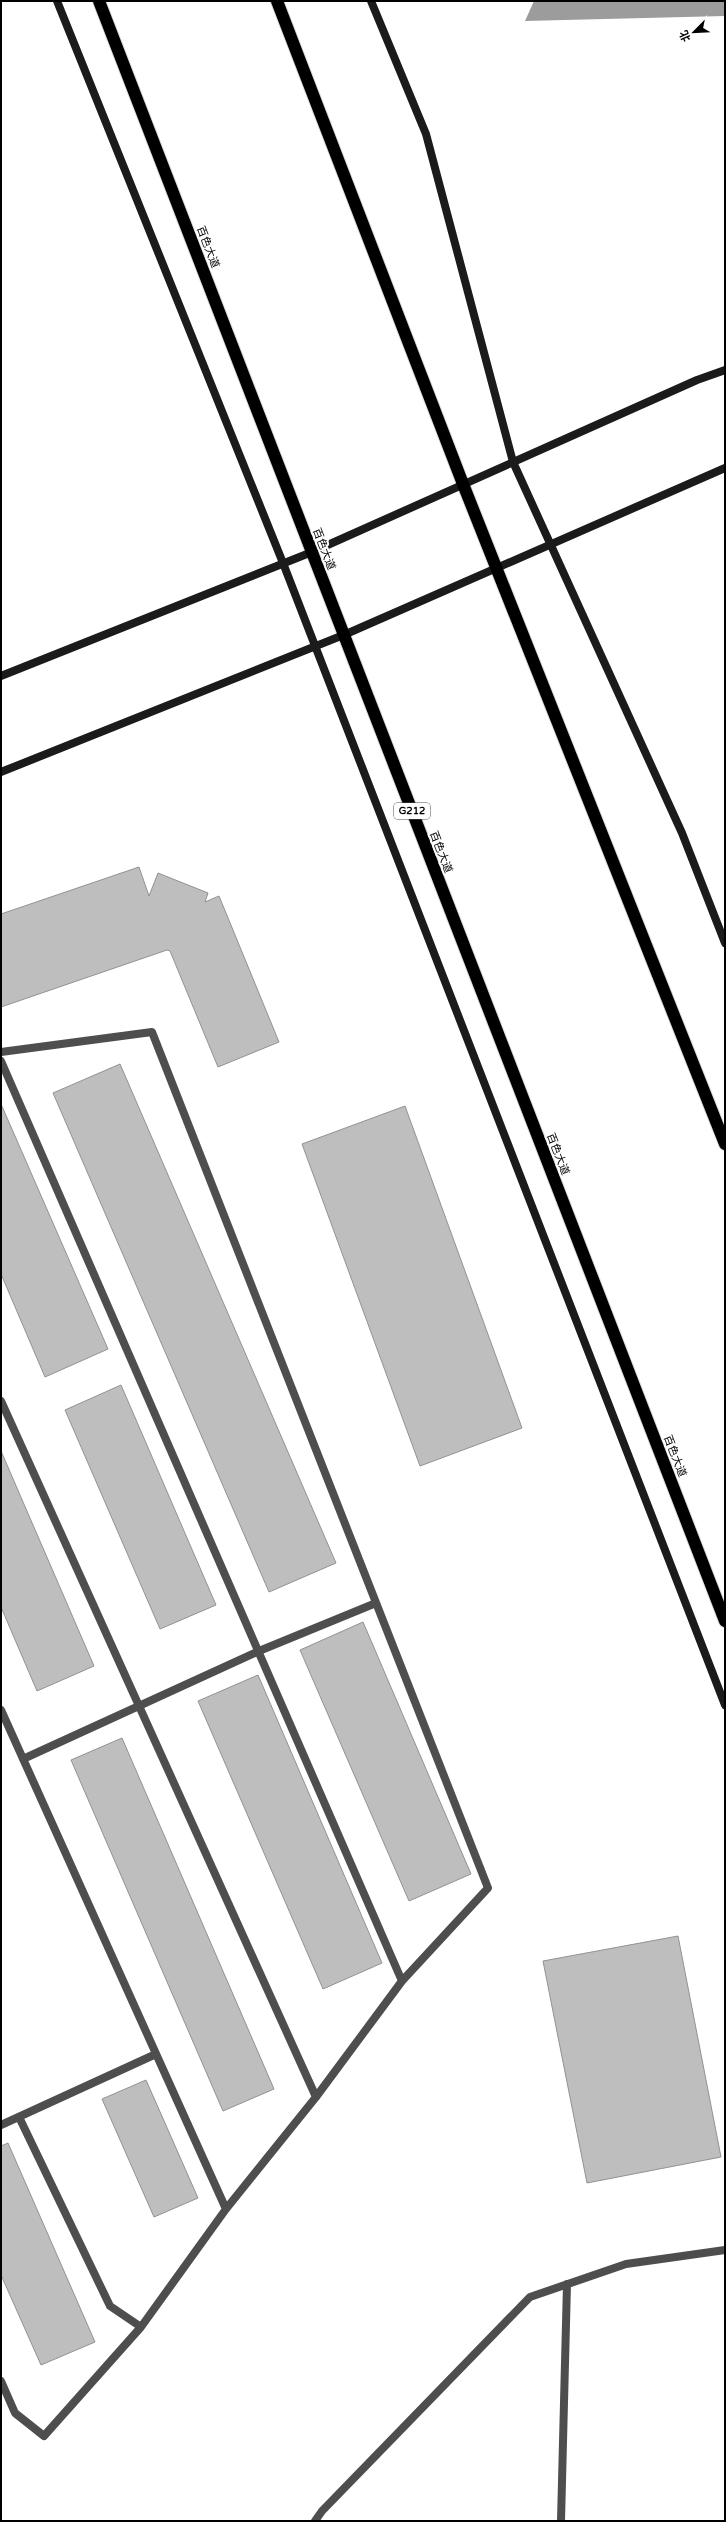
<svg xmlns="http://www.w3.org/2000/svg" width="726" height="2522" font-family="'Varela Round','Noto Sans SC',sans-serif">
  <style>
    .water { fill: #9c9c9c }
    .building { fill: #bebebe; stroke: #929292 }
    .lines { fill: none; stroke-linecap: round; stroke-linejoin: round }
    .highway-casing { stroke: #dbdbdb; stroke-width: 14 }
    .street { stroke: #4e4e4e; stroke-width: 8 }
    .secondary { stroke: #1b1b1b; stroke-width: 8 }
    .highway { stroke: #000; stroke-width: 12 }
    .labels { text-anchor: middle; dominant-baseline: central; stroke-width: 4; stroke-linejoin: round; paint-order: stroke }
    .shield { fill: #fff; stroke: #4c4c4c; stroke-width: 1 }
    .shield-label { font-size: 10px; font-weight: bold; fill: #000 }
    .street-label { font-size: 11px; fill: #000; stroke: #fff }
  </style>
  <rect width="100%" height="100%" fill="#fff"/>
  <path class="water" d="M534 1H725V16L525 21Z"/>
  <path class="building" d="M139 867 149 896 158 873 208 893 205 902 219 896 279 1042 218 1067 170 951 167 950 1 1007V914Z
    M120 1064 336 1563 269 1592 53 1093Z
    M1 1104 108 1349 45 1377 1 1274Z
    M405 1106 522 1428 420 1466 302 1144Z
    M121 1385 216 1605 160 1629 65 1410Z
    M1 1451 94 1666 37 1691 1 1607Z
    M363 1622 471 1874 409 1901 300 1650Z
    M258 1675 382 1963 323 1989 198 1701Z
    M122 1738 274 2089 223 2111 71 1760Z
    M678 1936 721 2157 587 2183 543 1961Z
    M146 2080 198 2198 154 2217 102 2099Z
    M8 2143 95 2342 41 2365 1 2275V2146Z"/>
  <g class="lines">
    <g class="highway-casing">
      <path id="highway" d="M99 1 725 1621
        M277 1 463 484 725 1144"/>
    </g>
    <path class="street" d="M1 1052 152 1032 488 1888 402 1981 316 2097 226 2209 141 2327 44 2436 15 2413 1 2381
      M1 1061 402 1981
      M1 1401 316 2097
      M1 1710 226 2209
      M23 1759 259 1651 376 1603
      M19 2117 110 2306 141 2327
      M1 2125 156 2054
      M315 2521 322 2511 530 2297 626 2264 725 2250
      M561 2521 567 2284"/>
    <path class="secondary" d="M57 1 283 563 725 1705
      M371 1 426 134 513 462 682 833 725 943
      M1 676 312 552 697 380 725 370
      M1 772 346 634 725 468"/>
    <use href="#highway" class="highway"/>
  </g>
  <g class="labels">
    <rect class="shield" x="394" y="803" width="36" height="16" rx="3"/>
    <g class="shield-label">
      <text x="412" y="811">G212</text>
    </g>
    <g class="street-label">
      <text transform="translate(208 247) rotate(69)">百色大道</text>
      <text transform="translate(324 549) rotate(69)">百色大道</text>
      <text transform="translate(441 852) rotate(69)">百色大道</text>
      <text transform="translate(558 1154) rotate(69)">百色大道</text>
      <text transform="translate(675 1456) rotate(69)">百色大道</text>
    </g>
  </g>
  <rect width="726" height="2522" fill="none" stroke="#000000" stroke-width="4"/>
  <g transform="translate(694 32) rotate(246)" stroke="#ffffff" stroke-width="3" paint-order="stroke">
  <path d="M0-3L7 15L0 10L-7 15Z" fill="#000000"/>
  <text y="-6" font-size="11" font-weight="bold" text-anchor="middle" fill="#000000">北</text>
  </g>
</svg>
